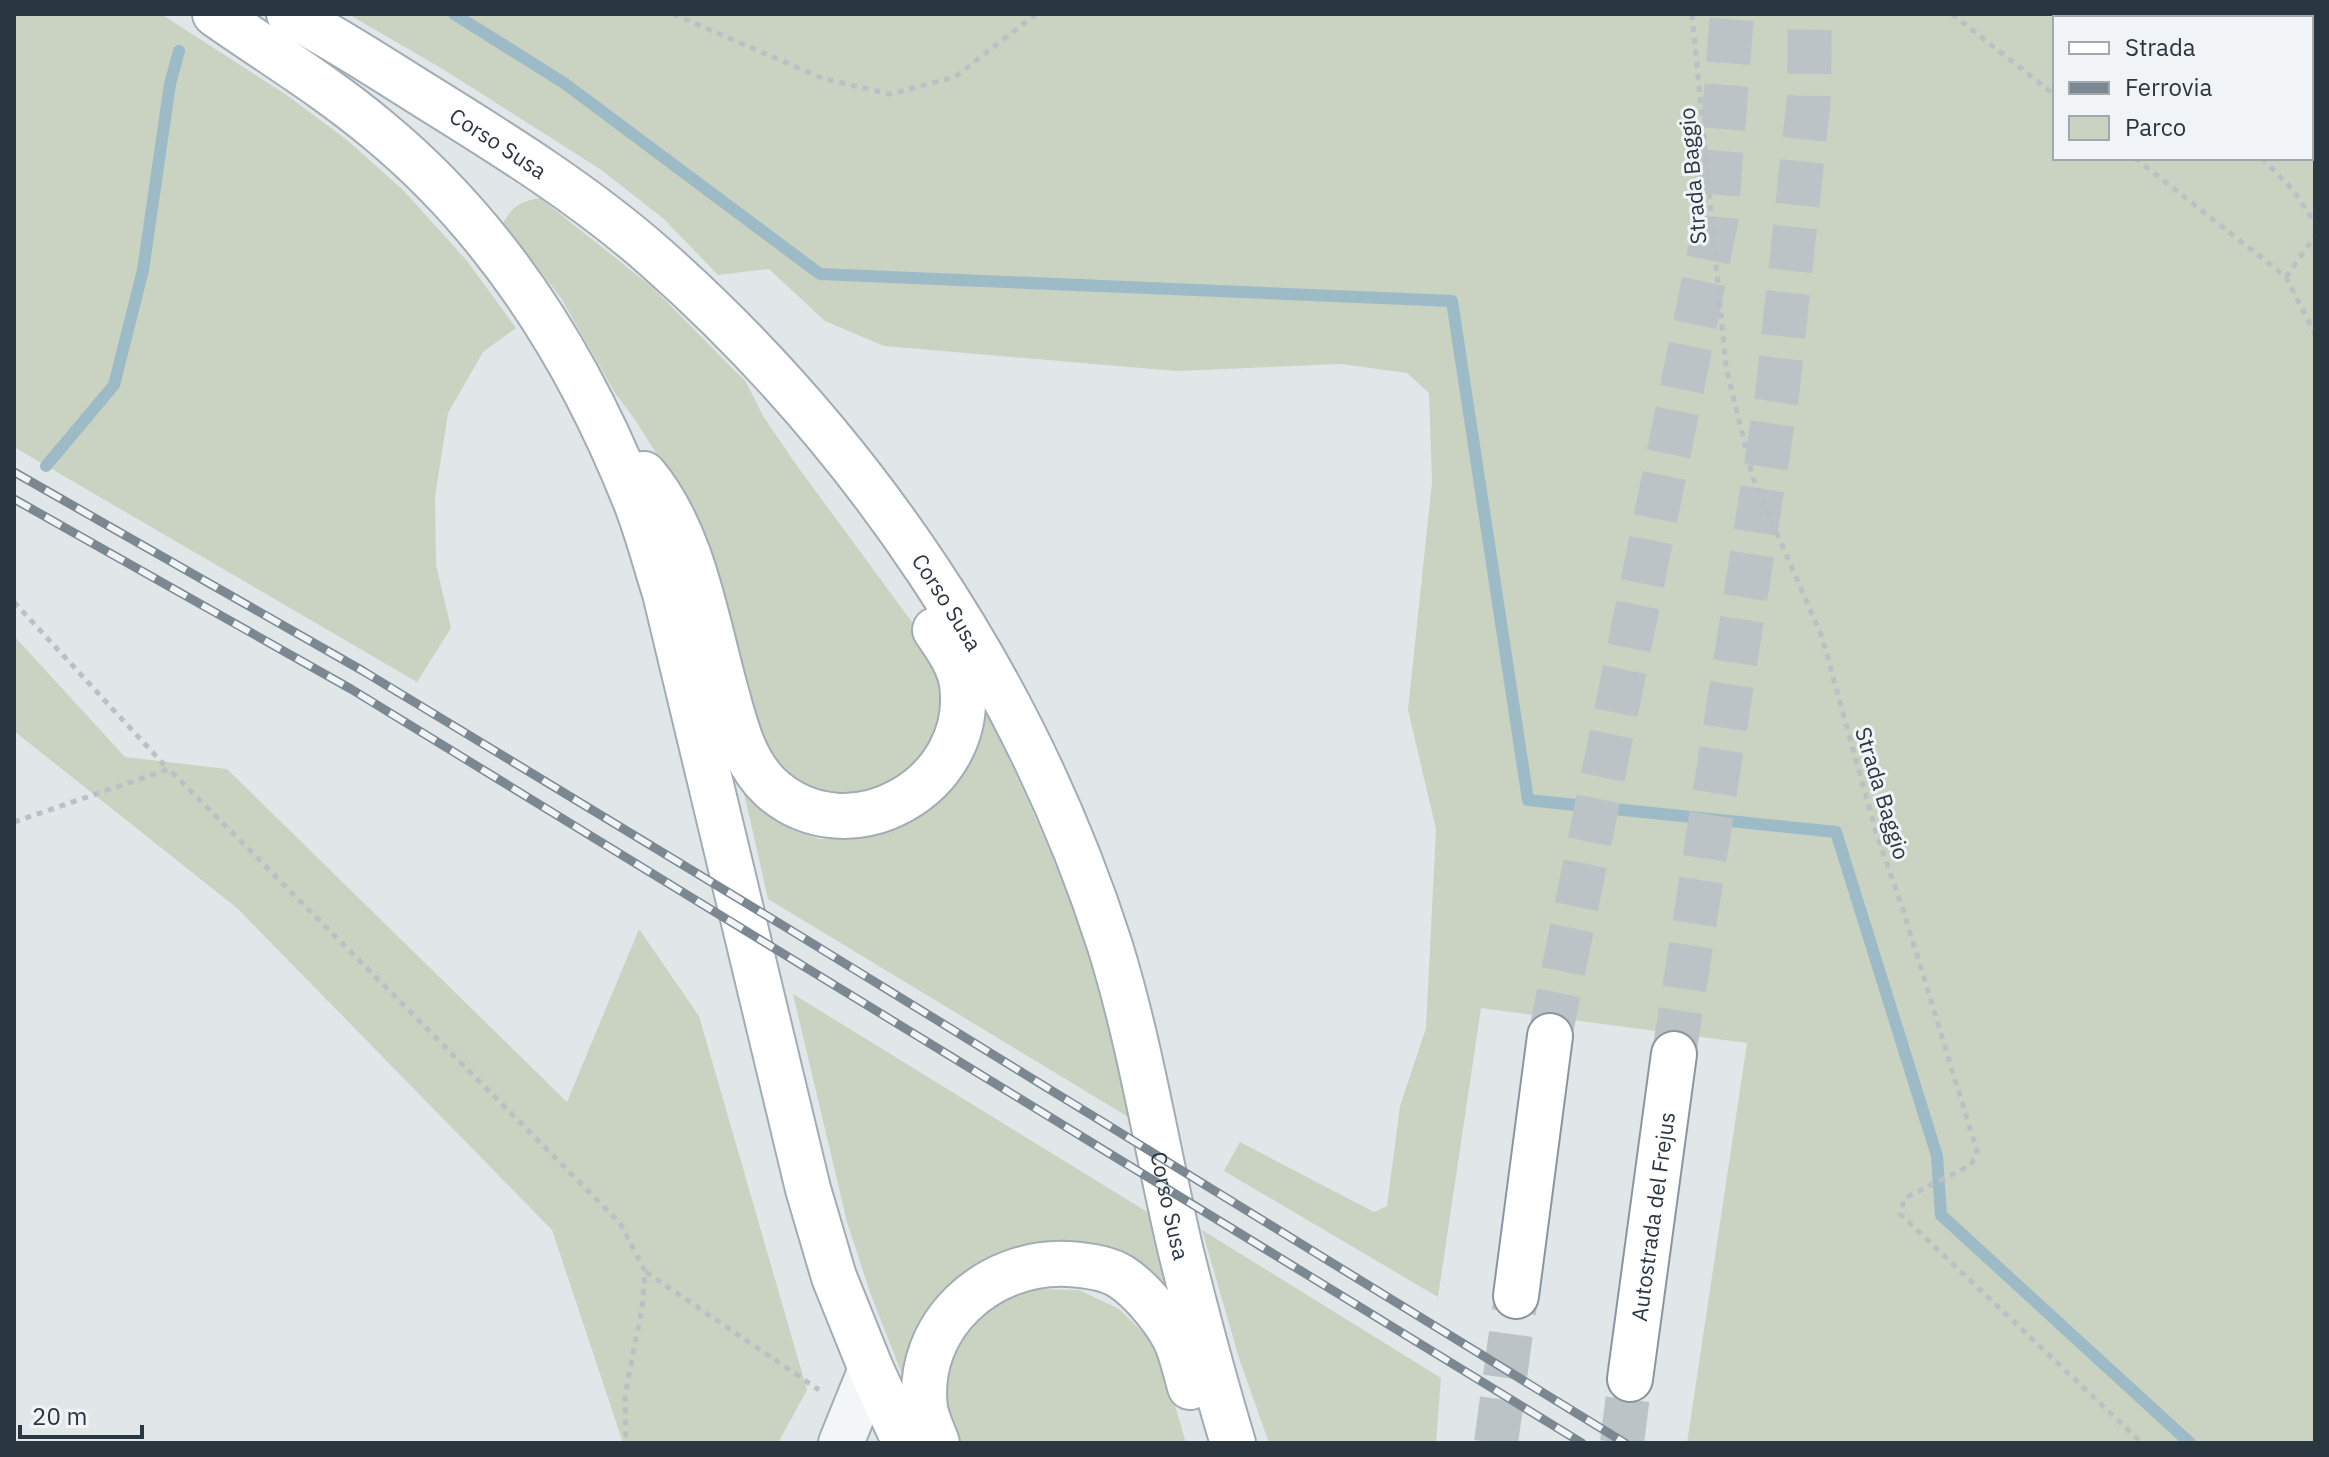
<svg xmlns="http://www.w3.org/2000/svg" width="2329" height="1457" font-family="'IBM Plex Sans',sans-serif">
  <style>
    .green { fill: #cad2c2; fill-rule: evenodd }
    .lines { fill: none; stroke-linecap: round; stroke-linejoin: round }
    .stream { stroke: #9dbbc7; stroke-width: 12 }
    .motorway-tunnel { stroke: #bcc3c7; stroke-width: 44; stroke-dasharray: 44 22; stroke-linecap: butt }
    .minor-casing { stroke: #a6aeb3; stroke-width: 48 }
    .primary-casing { stroke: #a1acb4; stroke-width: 48 }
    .motorway-casing { stroke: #89969f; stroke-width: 48 }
    .path { stroke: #bbc0c4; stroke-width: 5; stroke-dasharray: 6 6; stroke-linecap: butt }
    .minor { stroke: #f3f6f7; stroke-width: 44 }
    .primary { stroke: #fff; stroke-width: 44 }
    .motorway { stroke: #fff; stroke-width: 44 }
    .rail-casing { stroke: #7b8892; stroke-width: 9 }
    .rail { stroke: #f0f4f6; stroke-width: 6; stroke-dasharray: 18; stroke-linecap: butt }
    .labels { text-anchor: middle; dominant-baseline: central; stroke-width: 6; stroke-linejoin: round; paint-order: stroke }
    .street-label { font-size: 22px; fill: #2a3640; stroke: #f0f4f6 }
  </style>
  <rect width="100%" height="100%" fill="#e1e6e9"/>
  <path class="green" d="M14 14H161L288 96 347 140 404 191 467 261 516 328 483 352 448 413 435 497 436 565 451 628 417 682 14 447Z
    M348 14H2315V1443H1687L1747 1043 1481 1008 1438 1297 1224 1171 1240 1142 1374 1212 1387 1206 1400 1106 1426 1028 1436 829 1408 710 1432 482 1429 393 1407 373 1341 364 1176 371 884 346 825 321 769 269 718 275 664 219 600 169 441 68ZM2055 18H2311V158H2055Z
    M540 198 652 287 746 382 763 416 795 463 931 648 943 681V717L930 752 881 797 823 801 770 765 667 471 636 421 615 393 561 298 503 223C513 206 521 201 540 198Z
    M14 636 125 757 227 769 567 1102 639 929 699 1016 807 1390 778 1443H623L552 1230 237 908 14 731Z
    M978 695C1022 784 1063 875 1094 970 1110 1018 1120 1068 1130 1118L768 899 741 780 762 806 792 830 819 839H856L893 828 919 814Z
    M793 994 1149 1213 1169 1305 1027 1250 907 1387 871 1295 847 1222Z
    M1202 1230 1441 1378 1436 1443H1269L1239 1358Z
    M1032 1289 1079 1290 1119 1309 1153 1342 1167 1378 1186 1443H956L946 1416 947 1373 959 1334 988 1306Z"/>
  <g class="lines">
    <path class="stream" d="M454 14 564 83 820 274 1452 301 1528 800 1836 832 1937 1156 1941 1215 2190 1443
      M46 466 114 385 143 270 170 84 179 51"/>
    <path class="motorway-tunnel" d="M1550 1036 1716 221 1732 14
      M1674 1054 1777 395 1809 97 1810 14
      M1496 1443 1516 1296
      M1622 1443 1630 1379"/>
    <g class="minor-casing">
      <path id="minor" d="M841 1443 871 1369"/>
    </g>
    <g class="primary-casing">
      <g id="primary">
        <path d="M215 14C269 52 327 87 378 130 497 228 579 359 635 500 647 530 655 562 665 593L808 1189 834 1277 871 1369 905 1443"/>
        <path id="s1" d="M289 14C337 39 382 69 427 97 506 146 586 196 655 257 863 441 1025 681 1110 946 1141 1046 1157 1151 1181 1252 1197 1316 1214 1380 1233 1443"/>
        <path d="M644 474C692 531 705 614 724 684 734 720 742 761 771 788 850 858 976 786 962 684 959 664 946 646 935 630"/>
        <path d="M937 1443C933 1432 927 1420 925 1408 915 1325 988 1260 1068 1264 1084 1265 1107 1268 1120 1276 1141 1289 1170 1324 1178 1346 1183 1359 1186 1373 1190 1387"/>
      </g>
    </g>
    <g class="motorway-casing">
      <g id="motorway">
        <path d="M1516 1296 1550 1036"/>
        <path id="s2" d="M1630 1379 1674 1054"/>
      </g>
    </g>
    <path class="path" d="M673 14 824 79 890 94 955 77 1036 14
      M1692 14 1726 367 1753 478 1822 637 1876 832 1904 913 1977 1151 1971 1165 1905 1198 1900 1214 2142 1443
      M1952 14 2055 95
      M2155 14 2156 18
      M2135 158 2286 277 2315 334
      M2262 158 2293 190 2315 223
      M2286 277 2315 236
      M14 602 168 769
      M14 822 169 769 620 1223 645 1271 642 1308 625 1395 626 1443
      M646 1272 819 1390"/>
    <use href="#minor" class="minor"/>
    <use href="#primary" class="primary"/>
    <use href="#motorway" class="motorway"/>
    <g class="rail-casing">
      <path id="rail" d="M14 472 363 671 792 931 1625 1443
        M14 499 351 689 1582 1443"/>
    </g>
    <use href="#rail" class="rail"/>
  </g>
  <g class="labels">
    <g class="street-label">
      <text stroke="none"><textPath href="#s1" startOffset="246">Corso Susa</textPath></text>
      <text transform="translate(1692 176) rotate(-95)">Strada Baggio</text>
      <text stroke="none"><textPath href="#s1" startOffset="894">Corso Susa</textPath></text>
      <text transform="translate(1883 793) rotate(73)">Strada Baggio</text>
      <text stroke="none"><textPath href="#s1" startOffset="1542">Corso Susa</textPath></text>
      <text stroke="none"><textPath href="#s2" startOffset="164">Autostrada del Frejus</textPath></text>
    </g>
  </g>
  <rect width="2329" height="1457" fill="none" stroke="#2a3640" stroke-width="32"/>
  <rect x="2053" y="16" width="260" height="144" fill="#f0f4f6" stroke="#a1a8ad" stroke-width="2"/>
  <rect x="2069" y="42" width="40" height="12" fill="#ffffff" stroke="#a1a8ad" stroke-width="2"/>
  <text x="2125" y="56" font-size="24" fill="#2a3640">Strada</text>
  <rect x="2069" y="82" width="40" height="12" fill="#7b8892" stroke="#a1a8ad" stroke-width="2"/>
  <text x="2125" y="96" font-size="24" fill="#2a3640">Ferrovia</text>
  <rect x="2069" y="116" width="40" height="24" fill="#cad2c2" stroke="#a1a8ad" stroke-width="2"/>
  <text x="2125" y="136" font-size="24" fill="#2a3640">Parco</text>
  <path d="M20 1425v12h122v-12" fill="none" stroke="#2a3640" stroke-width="4"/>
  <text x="32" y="1425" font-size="24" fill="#2a3640" stroke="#f0f4f6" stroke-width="6" paint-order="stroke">20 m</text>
</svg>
